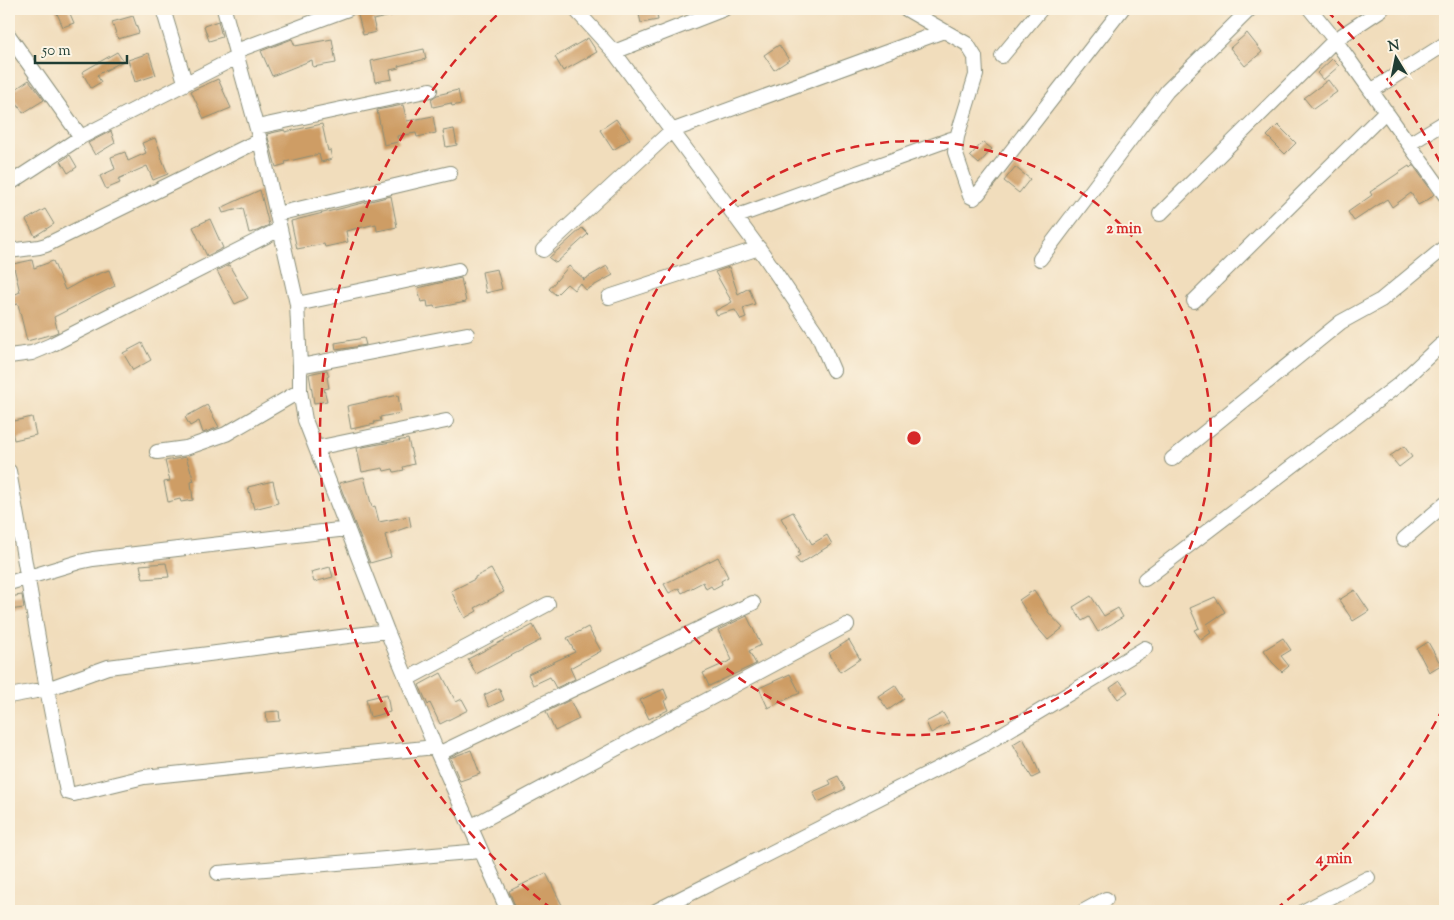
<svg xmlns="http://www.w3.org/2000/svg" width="1454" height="920" font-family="'Sorts Mill Goudy',serif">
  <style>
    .building { fill: #ce9d65 }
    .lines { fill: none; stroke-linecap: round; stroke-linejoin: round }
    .minor-casing { stroke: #888d78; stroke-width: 16 }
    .minor { stroke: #fff; stroke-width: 14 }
    .ring { fill: none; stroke: #d62828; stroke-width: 2.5; stroke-dasharray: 9 6 }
    .centre { fill: #d62828; stroke: #fcf5e5; stroke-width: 2.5 }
    .ring-label { font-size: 15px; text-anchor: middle; font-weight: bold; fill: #d62828; stroke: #fcf5e5; stroke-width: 4; stroke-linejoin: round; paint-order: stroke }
  </style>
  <rect width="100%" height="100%" fill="#fcf5e5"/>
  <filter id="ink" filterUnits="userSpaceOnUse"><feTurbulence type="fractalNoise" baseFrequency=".02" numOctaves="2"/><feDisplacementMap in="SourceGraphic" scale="10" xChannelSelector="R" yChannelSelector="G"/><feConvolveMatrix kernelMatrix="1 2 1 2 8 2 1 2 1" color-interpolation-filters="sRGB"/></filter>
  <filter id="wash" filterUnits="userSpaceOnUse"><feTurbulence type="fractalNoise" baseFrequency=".0096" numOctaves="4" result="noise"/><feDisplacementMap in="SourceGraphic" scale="20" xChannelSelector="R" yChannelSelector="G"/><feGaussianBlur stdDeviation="1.12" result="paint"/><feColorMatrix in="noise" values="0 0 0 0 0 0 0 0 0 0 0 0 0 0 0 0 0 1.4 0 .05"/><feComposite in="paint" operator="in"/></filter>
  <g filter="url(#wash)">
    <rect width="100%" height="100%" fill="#f1ddbc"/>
    <g id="blocks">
      <path class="building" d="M55 9H68L74 23 63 27Z
        M365 9H402L403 13 373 20 376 32 363 35 357 11Z
        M656 9 658 20 641 23 638 10Z
        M133 16 139 33 118 39 112 22Z
        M218 21 222 37 209 41 204 26Z
        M1247 33 1262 52 1245 66 1230 48Z
        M588 38 597 52 563 71 555 57Z
        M292 39 295 46 332 39 336 63 313 67 312 60 272 76 261 51Z
        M779 45 789 60 774 70 764 55Z
        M424 49 426 59 398 66 399 68 390 70 392 79 375 82 371 61Z
        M117 52 123 61 97 75 101 82 91 88 82 72Z
        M149 53 156 75 135 82 128 60Z
        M1332 59 1339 66 1323 80 1317 73Z
        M218 79 231 108 204 119 191 91Z
        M29 80 44 100 23 113 10 93Z
        M1328 80 1337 92 1313 109 1304 98Z
        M458 90 461 104 452 106 451 103 433 107 431 99 437 95Z
        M403 105 407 121 433 116 436 133 417 137 416 133 397 136 398 142 384 145 377 110Z
        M616 119 630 139 613 150 600 130Z
        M322 124 328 151 330 150 332 159 321 162 319 154 285 162 286 164 276 167 267 134 285 130V132Z
        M1278 125 1296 143 1285 154 1267 136Z
        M454 129 457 145 446 147 443 131Z
        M111 131 115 143 95 155 88 143Z
        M155 138 161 153 160 154 168 174 153 180 147 166 118 179 120 183 106 189 100 176 115 169 111 157 125 152 128 161 146 153 142 143Z
        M983 142 992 149 979 164 970 156Z
        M70 155 77 167 68 173 61 161Z
        M1413 165 1434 194 1429 199 1418 205 1411 193 1392 207 1387 199 1354 221 1348 212 1372 195 1370 192 1409 166 1410 168Z
        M1015 167 1030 179 1019 193 1004 181Z
        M260 190 269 225 257 231 249 233 243 208 223 213 221 208Z
        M391 196 397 227 377 231 376 224 346 231 348 242 325 247 324 244 297 249 291 221Z
        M45 209 54 224 35 236 26 220Z
        M210 219 223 248 207 256 193 227Z
        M582 228 588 234 556 263 549 258Z
        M32 260 34 268 53 261 65 290 85 279 109 270 115 286 54 317 58 332 53 334 27 341 18 304 9 306V297L20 292 13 264Z
        M229 265 248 298 235 304 217 271Z
        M569 266 584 279 583 280 607 266 613 275 586 290 580 283 574 290 567 284 556 295 549 289Z
        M729 267 738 294 749 288 755 304 743 308 746 318 741 320 735 310 717 315 715 311 732 302 715 272Z
        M497 269 502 289 486 293 482 272Z
        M461 278 466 302 435 308 434 306 428 307 427 301 421 302 418 288Z
        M364 338 366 345 336 350 335 343Z
        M142 343 151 360 133 370 123 353Z
        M327 370 329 376 327 377 329 388 324 389 327 401 314 403 309 374Z
        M398 395 401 413 380 417 381 421 374 422 375 424 351 429 347 406Z
        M207 405 219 427 203 433 199 421 190 426 185 417Z
        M32 417 36 435 14 440 10 422Z
        M408 439 414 464 403 467 404 470 394 472 393 469 384 471 383 468 362 472 357 448Z
        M1404 446 1412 457 1399 467 1390 456Z
        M186 457 194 481 191 482 193 500 181 502 180 499 168 502 164 482 170 481 165 461Z
        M364 477 372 507 375 506 379 522 409 516 411 526 385 535 391 557 370 563 339 483Z
        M273 481 278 503 254 509 248 487Z
        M793 512 812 544 827 535 832 544 800 564 795 558 800 555 798 552 800 551 781 518Z
        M718 557 728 577 721 581 722 584 713 589 711 586 706 589 703 582 682 593 679 588 669 593 664 584Z
        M166 563 169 577 143 579 140 565Z
        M330 567 333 577 314 582 311 572Z
        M491 569 504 592 475 608 477 611 465 618 451 591 475 579V577Z
        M1034 590 1049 613 1063 628 1048 640 1035 625 1019 600Z
        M1355 590 1369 611 1353 621 1339 600Z
        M22 595 24 608 9 610V597Z
        M1091 596 1104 616 1118 608 1123 617 1098 632 1089 617 1082 621 1073 607Z
        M1215 597 1225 612 1207 624 1212 632 1201 640 1194 630 1199 628 1190 608Z
        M747 616 761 645 749 651 756 664 709 686 703 673 732 660 718 630Z
        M533 625 541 640 476 674 468 659Z
        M588 627 601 651 570 668 575 679 556 688 550 677 533 685 528 674 575 652 567 638Z
        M1283 638 1291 650 1281 656 1289 666 1282 672 1272 662 1264 650Z
        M849 640 860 659 840 672 829 653Z
        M1428 642 1441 665 1429 672 1417 649Z
        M441 673 456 702 462 699 468 710 440 724 430 703 428 705 419 685Z
        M790 674 800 693 768 708 759 688Z
        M1120 681 1128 692 1118 699 1110 688Z
        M895 685 904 699 888 710 878 696Z
        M499 688 504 700 489 707 484 695Z
        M664 689 668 699 664 701 668 710 649 719 640 700Z
        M387 694 390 712 370 717 366 699Z
        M570 700 579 719 555 731 546 712Z
        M279 711 280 721 267 722 266 712Z
        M943 713 949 723 931 733 926 722Z
        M1023 738 1032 755 1040 774 1032 778 1013 744Z
        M471 750 480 774 460 781 450 758Z
        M838 776 845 789 818 802 813 792 831 784 829 780Z
        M546 873 565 911H517L509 891Z"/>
    </g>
  </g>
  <g filter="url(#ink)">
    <use href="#blocks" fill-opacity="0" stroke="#888d78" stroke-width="1"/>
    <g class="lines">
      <g class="minor-casing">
        <path id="minor" d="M163 9 185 82
          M224 9 260 140 297 304 300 366V391L305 420 387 631 438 754 508 911
          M575 9 614 52 763 254 818 335 833 370
          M906 9 967 44 975 57 976 75 957 137 955 152 970 196 974 198
          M1310 9 1335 40 1445 195
          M9 36 81 137
          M236 51 348 9
          M614 52 724 9
          M1002 56 1041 9
          M1371 91 1445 44
          M257 127 430 90
          M1409 144 1445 122
          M9 184 81 137 237 57
          M978 194 1122 9
          M277 214 450 173
          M1160 214 1335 40 1382 9
          M735 217 951 139
          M543 250 671 131 944 31
          M9 251 39 247 46 245 260 140
          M1040 259 1167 91 1250 9
          M609 297 759 248
          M1194 301 1386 111
          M297 304 458 270
          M9 356 32 353 51 345 280 229
          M300 366 467 334
          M316 448 446 421
          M157 452 186 448 226 434 300 391
          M1172 459 1341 322 1381 300 1445 247
          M9 471 47 689 67 792 74 794 144 777 435 747
          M1404 539 1445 504
          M1145 579 1398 385 1445 341
          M9 583 79 562 93 559 347 529
          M407 679 548 604
          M9 696 47 689 108 667 387 631
          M438 754 753 603
          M470 827 847 625
          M218 873 481 851
          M656 911 982 746 1145 648
          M1084 911 1106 899
          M1304 911 1368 878"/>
      </g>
      <use href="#minor" class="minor"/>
    </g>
  </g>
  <g class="ring">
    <circle cx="914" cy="438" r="297"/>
    <path d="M1443 708A594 594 0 0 1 1276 909M552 909A594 594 0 0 1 501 11M1327 11A594 594 0 0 1 1443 168"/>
  </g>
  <circle cx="914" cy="438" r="8" class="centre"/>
  <g class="ring-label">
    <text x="1124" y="233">2 min</text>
    <text x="1334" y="863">4 min</text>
  </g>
  <rect width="1454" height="920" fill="none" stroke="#fcf5e5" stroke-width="30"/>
  <g transform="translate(1396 58) rotate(350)" stroke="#fcf5e5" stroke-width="4" paint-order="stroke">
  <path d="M0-4L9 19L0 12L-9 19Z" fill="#1f3d34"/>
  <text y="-8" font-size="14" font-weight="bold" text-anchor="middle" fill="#1f3d34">N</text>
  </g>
  <path d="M35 55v8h92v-8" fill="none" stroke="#1f3d34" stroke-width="2.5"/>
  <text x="42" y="55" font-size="15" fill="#1f3d34" stroke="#fcf5e5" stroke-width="4" paint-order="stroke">50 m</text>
</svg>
